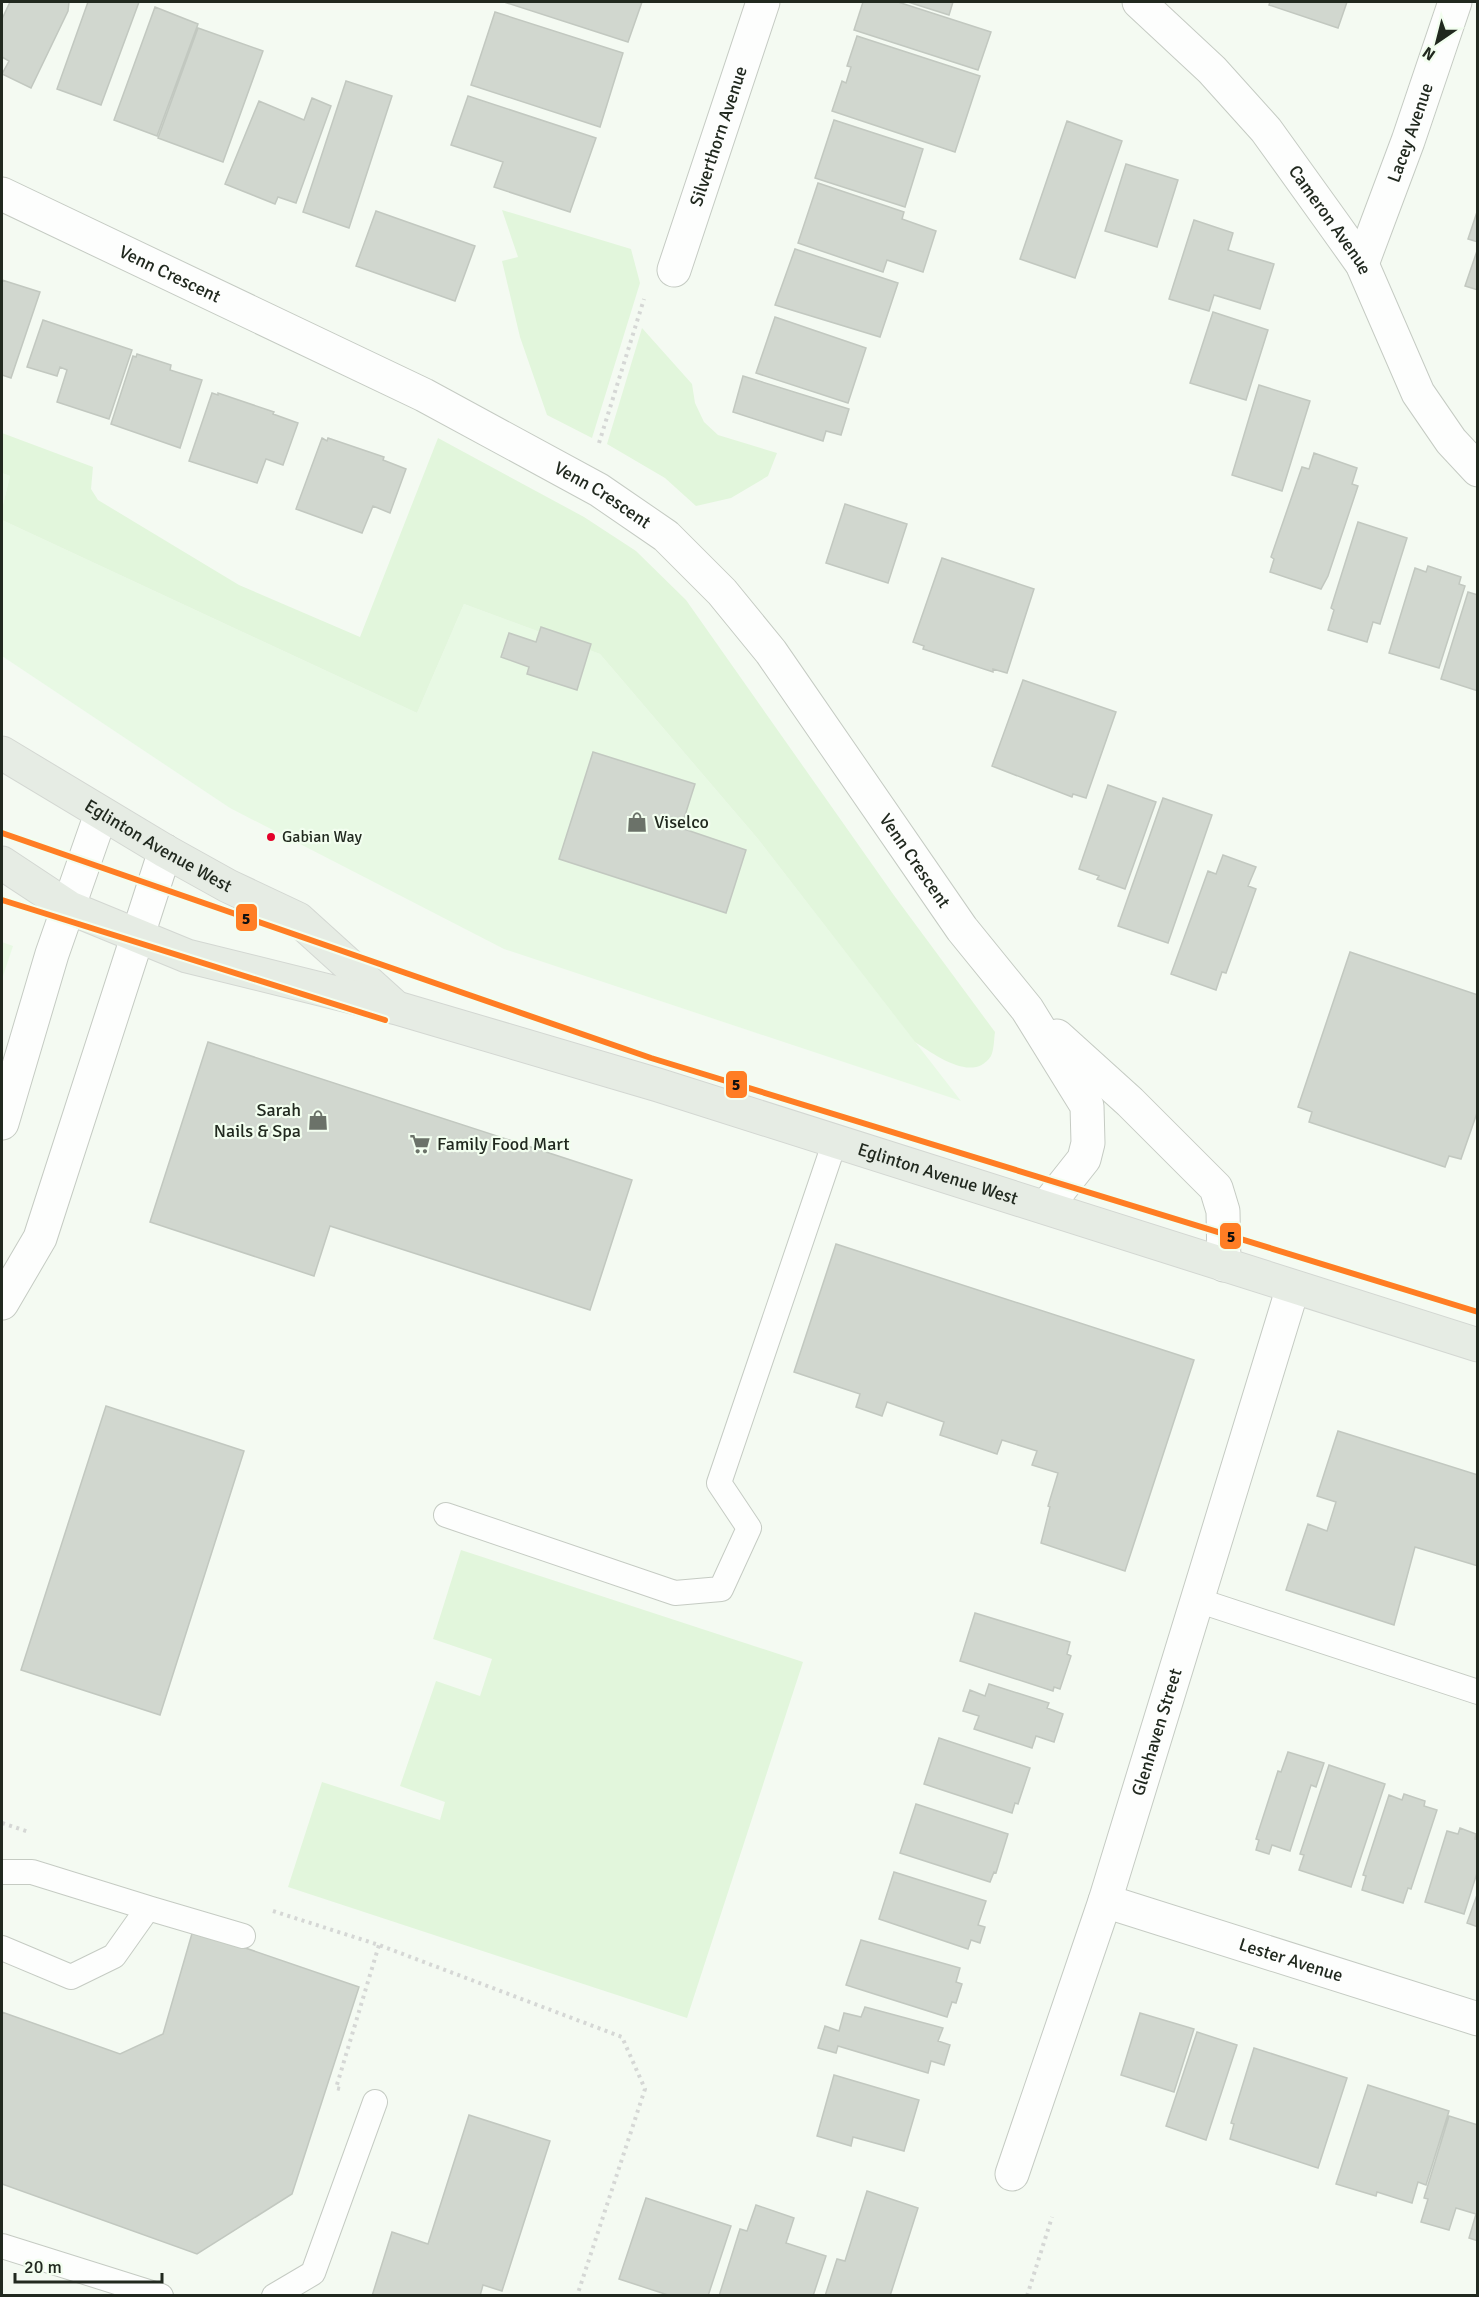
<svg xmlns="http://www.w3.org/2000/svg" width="1479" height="2297" font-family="Signika,sans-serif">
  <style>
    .built { fill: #e8f9e4 }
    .green { fill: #e2f6dc }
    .building { fill: #d1d7cf; stroke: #c2c8c0; stroke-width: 1.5 }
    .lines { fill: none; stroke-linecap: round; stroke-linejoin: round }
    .service-casing { stroke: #c5cbc3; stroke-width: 26 }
    .minor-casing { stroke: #c5cbc3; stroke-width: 35 }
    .primary-casing { stroke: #d3d7d2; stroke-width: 35 }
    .path { stroke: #d5d7d5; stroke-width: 4; stroke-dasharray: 3 4.5; stroke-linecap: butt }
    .service { stroke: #fdfefd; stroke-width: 24 }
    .minor { stroke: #fdfefd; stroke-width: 33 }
    .primary { stroke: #e6ece4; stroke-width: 33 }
    .rail-1-casing { stroke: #f2feef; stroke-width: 10 }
    .rail-1 { stroke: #ff7d24; stroke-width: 6 }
    .bus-dot { fill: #e4002b; stroke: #f2feef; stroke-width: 2 }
    .labels { text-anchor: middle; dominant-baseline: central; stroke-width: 4.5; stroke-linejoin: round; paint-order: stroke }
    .bus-label { font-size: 16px; fill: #21291f; stroke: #f2feef; text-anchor: start }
    .street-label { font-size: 18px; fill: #21291f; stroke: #f2feef }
    .poi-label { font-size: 18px; fill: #21291f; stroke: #f2feef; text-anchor: start }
    .line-badge { stroke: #f2feef; stroke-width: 2 }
    .pale-badge-label { font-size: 16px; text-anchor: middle; font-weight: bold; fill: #111 }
  </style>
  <rect width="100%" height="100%" fill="#f4faf2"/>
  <path class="built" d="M2 473 10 476 2 509Z
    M2 520 417 713 464 604 600 654 758 839 961 1101 504 949 230 808 2 656Z
    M2 942 13 946 2 979Z"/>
  <path class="green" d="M502 210 631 249 640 283 592 438 547 415 520 337 502 261 518 257Z
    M642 328 692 384 695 403 704 422 718 435 777 453 768 476 731 498 696 506 665 478 607 444Z
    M2 433 93 467 91 489 98 500 239 585 360 637 438 438 584 517 636 551 686 600 893 894 995 1032C994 1039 994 1050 991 1056 973 1084 934 1054 915 1042L758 839 600 654 464 604 417 713 2 520V509L10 476 2 473Z
    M461 1550 803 1662 687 2018 288 1887 322 1782 440 1820 445 1802 400 1786 436 1681 480 1696 492 1659 433 1639Z"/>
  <path class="building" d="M10 2H69L68 11 31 88 2 74 9 61 2 57V19Z
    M88 2H139L101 105 57 89Z
    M504 2H642L628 42Z
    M863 2H898L991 32 978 70 854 30Z
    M908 2H953L949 15Z
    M1270 2H1347L1338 28 1269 5Z
    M155 7 198 24 157 136 114 120Z
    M495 12 623 53 600 127 471 85Z
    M198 28 263 51 223 162 158 138Z
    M857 36 980 76 955 152 832 111 842 81 846 83 851 67 847 66Z
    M346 81 392 96 349 228 303 212Z
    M468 96 596 138 570 212 494 187 503 162 451 145Z
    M312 98 331 106 296 203 278 197 275 204 225 184 259 101 304 120Z
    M834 120 923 149 905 207 815 178Z
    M1067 121 1122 141 1075 278 1020 259Z
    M1126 164 1178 180 1157 247 1105 231Z
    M818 183 904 212 902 219 936 231 923 272 887 260 883 272 798 243Z
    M1478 209V242L1468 239Z
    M376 211 475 246 455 301 356 266Z
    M1194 220 1233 233 1228 250 1274 264 1260 309 1214 295 1209 311 1169 299Z
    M1478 248V290L1465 286Z
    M795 249 898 283 880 337 775 305Z
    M2 280 40 292 11 378 2 375Z
    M1213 312 1268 330 1246 400 1190 383Z
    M775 317 866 348 848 403 756 373Z
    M43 320 132 350 109 419 57 402 67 370 60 367 57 376 27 367Z
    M137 354 171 365 170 370 202 380 180 448 111 424 133 356 136 357Z
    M743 376 849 409 841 435 826 431 823 441 733 412Z
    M1259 385 1310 401 1282 491 1232 475Z
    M212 393 218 395V393L274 412 273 414 298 423 283 465 266 459 257 483 189 461Z
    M322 438 327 441 328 438 384 457 383 460 406 469 390 513 373 506 362 533 296 509Z
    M1314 453 1357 468 1352 484 1358 486 1328 576 1321 589 1270 572 1274 559 1271 557 1302 467 1309 469Z
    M845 504 907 524 888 583 826 563Z
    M1358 522 1407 538 1380 624 1373 622 1367 642 1328 630 1334 610 1331 608Z
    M942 558 1034 589 1007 673 993 669V672L923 649 924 646 913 642Z
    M1428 566 1461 577 1459 584 1465 586 1439 668 1389 653 1415 568 1426 572Z
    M1468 592 1478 595V691L1441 679Z
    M541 627 591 644 577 690 527 674 529 667 501 657 509 633 536 642Z
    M1023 680 1116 712 1086 798 1073 794 1072 797 992 766Z
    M593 752 695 784 681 828 746 850 726 913 559 859Z
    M1108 785 1156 802 1125 889 1097 879 1099 876 1079 869Z
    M1163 798 1212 815 1168 943 1118 926Z
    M1223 855 1256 867 1248 886 1256 889 1226 973 1222 972 1216 990 1171 974 1208 871 1216 874Z
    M1350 952 1478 995V1110L1461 1159 1449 1156 1445 1167 1309 1122 1312 1112 1298 1107Z
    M208 1042 632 1180 590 1310 330 1226 314 1276 150 1222Z
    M836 1244 1194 1360 1125 1571 1041 1543 1050 1507 1048 1506 1058 1473 1032 1465 1037 1451 1002 1440 997 1454 940 1435 944 1422 887 1402 882 1416 856 1407 860 1394 794 1372Z
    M106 1406 244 1451 160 1715 21 1670Z
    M1338 1431 1478 1475V1566L1415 1547 1394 1625 1286 1590 1308 1524 1327 1531 1336 1502 1317 1496Z
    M975 1613 1070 1642 1067 1654 1071 1656 1060 1689 1054 1687 1053 1691 960 1661Z
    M989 1684 1049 1703 1047 1708 1063 1714 1054 1742 1036 1736 1032 1748 974 1729 979 1716 963 1711 970 1690 985 1696Z
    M939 1738 1030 1768 1018 1804 1015 1803 1012 1813 924 1784Z
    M1288 1752 1324 1763 1316 1787 1311 1785 1290 1851 1272 1845 1269 1854 1256 1850 1259 1840 1256 1839 1278 1771 1281 1772Z
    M1329 1765 1385 1784 1351 1887 1299 1870 1304 1855 1300 1854Z
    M1404 1794 1425 1801 1424 1806 1437 1810 1411 1889 1408 1888 1403 1903 1362 1890 1366 1876 1363 1875 1389 1795 1402 1800Z
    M916 1804 1008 1834 996 1873 994 1872 990 1882 900 1853Z
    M1460 1828 1476 1834 1475 1839 1478 1840V1870L1464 1914 1425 1902 1447 1831 1458 1834Z
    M894 1872 986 1901 978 1925 985 1927 980 1943 971 1940 968 1949 879 1919Z
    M1478 1892V1927L1467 1923Z
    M193 1930 359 1987 292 2194 197 2254 2 2184V2012L120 2054 163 2034Z
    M861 1940 960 1968 956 1982 962 1984 956 2003 952 2002 947 2017 846 1985Z
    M865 2007 943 2028 938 2041 950 2045 944 2065 931 2061 928 2073 838 2046 836 2053 818 2048 825 2026 839 2031 844 2013 861 2017Z
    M1140 2013 1194 2029 1174 2092 1121 2075Z
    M1197 2032 1237 2045 1206 2140 1166 2126Z
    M1254 2048 1347 2078 1318 2168 1230 2139 1234 2124 1231 2123Z
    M834 2075 919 2100 904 2151 853 2137 851 2146 817 2136Z
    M1368 2085 1449 2111 1426 2185 1418 2182 1412 2203 1377 2192 1376 2196 1336 2184Z
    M469 2115 550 2141 502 2291 483 2285 480 2296H372L392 2232 428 2244Z
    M1449 2116 1478 2125V2241L1469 2238 1476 2214 1456 2208 1449 2230 1421 2222 1428 2199 1424 2198Z
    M867 2191 918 2208 890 2296H825L837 2259 845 2261Z
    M646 2198 731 2226 708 2296H671L619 2279Z
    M756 2205 794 2218 786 2243 826 2256 813 2296H719L740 2229 747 2231Z"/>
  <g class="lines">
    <g class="service-casing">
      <path id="service" d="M446 1515 675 1593 721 1589 749 1528 719 1483 835 1141
        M1197 1600 1478 1692
        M2 1872H32L148 1908
        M2 1948 71 1977 114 1956 148 1908 243 1936
        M2 2246 161 2296
        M274 2296 313 2273 375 2102"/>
    </g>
    <g class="minor-casing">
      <g id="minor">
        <path id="s1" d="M1139 2 1212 70 1266 130 1335 226 1362 264 1418 393 1451 441 1478 470"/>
        <path id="s2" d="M2 194 424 395 599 490 666 536 722 592 771 652 962 929 1027 1009 1087 1106 1088 1143 1084 1159 1046 1207"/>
        <path id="s3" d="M1362 264 1408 141 1455 2"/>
        <path id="s4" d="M674 270 763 2"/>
        <path d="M1057 1036 1130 1102 1216 1188 1223 1211 1224 1265"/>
        <path d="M2 1123 52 954 101 814"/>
        <path d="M2 1303 40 1238 165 851"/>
        <path id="s5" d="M1105 1901 1478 2019"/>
        <path id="s6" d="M1012 2174 1105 1901 1293 1287"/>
      </g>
    </g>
    <g class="primary-casing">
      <g id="primary">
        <path id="s7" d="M2 753 165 851 228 886 298 919 393 1005"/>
        <path id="s8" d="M2 863 70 908 187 956 397 1008 658 1085 1478 1345"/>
      </g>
    </g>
    <path class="path" d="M599 443 644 299
      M2 1823 29 1832
      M273 1911 379 1945 622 2037 645 2089 577 2296
      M340 2089 336 2088 379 1945
      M1027 2296 1052 2217"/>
    <use href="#service" class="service"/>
    <use href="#minor" class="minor"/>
    <use href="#primary" class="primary"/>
    <g class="rail-1-casing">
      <path id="rail-1" d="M2 833 651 1058 1478 1312
        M2 900 385 1020"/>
    </g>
    <use href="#rail-1" class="rail-1"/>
  </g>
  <defs>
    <g id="shop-bare" transform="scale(1.62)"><path d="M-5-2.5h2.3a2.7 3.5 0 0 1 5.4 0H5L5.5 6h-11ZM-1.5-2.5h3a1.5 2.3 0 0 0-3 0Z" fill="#6b7269" stroke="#f2feef" stroke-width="2.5" paint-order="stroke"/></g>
    <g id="supermarket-bare" transform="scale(1.62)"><path d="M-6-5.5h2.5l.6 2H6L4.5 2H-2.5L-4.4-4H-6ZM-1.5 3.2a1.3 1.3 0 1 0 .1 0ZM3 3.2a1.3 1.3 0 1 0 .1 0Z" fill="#6b7269" stroke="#f2feef" stroke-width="2.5" paint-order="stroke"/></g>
  </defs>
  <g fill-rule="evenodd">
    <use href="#shop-bare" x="637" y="822"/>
    <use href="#shop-bare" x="318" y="1120"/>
    <use href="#supermarket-bare" x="420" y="1144"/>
  </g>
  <circle class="bus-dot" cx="271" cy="837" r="5"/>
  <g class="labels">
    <g class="bus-label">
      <text x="282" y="837">Gabian Way</text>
    </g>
    <g class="street-label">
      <text stroke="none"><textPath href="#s3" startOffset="140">Lacey Avenue</textPath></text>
      <text stroke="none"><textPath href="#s4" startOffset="141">Silverthorn Avenue</textPath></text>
      <text stroke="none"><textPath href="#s1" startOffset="291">Cameron Avenue</textPath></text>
      <text stroke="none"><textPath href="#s2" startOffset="186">Venn Crescent</textPath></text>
      <text stroke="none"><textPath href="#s2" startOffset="672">Venn Crescent</textPath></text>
      <text stroke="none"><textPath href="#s7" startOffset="182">Eglinton Avenue West</textPath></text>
      <text stroke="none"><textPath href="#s2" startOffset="1158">Venn Crescent</textPath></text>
      <text stroke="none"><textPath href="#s8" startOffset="990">Eglinton Avenue West</textPath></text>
      <text stroke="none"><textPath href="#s6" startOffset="465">Glenhaven Street</textPath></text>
      <text stroke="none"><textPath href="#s5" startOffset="195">Lester Avenue</textPath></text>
    </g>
    <g class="poi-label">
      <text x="654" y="822">Viselco</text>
      <text x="301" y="1110" text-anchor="end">Sarah<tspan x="301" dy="21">Nails &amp; Spa</tspan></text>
      <text x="437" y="1144">Family Food Mart</text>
    </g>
  </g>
  <g class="line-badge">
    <rect x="235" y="903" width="23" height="29" rx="6" fill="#ff7d24"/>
    <rect x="725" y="1070" width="23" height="29" rx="6" fill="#ff7d24"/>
    <rect x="1219" y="1222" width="23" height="28" rx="6" fill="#ff7d24"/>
  </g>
  <g class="pale-badge-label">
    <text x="246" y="924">5</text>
    <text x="736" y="1090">5</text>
    <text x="1231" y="1242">5</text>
  </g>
  <rect width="1479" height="2297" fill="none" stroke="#21291f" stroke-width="6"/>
  <g transform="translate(1437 42) rotate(215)" stroke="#f2feef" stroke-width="4.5" paint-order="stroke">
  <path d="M0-4.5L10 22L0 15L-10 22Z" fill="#21291f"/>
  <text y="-9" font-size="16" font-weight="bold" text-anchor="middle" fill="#21291f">N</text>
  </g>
  <path d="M15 2273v9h147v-9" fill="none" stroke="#21291f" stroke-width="3"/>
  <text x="24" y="2273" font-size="18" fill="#21291f" stroke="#f2feef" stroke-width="4.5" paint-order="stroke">20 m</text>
</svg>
